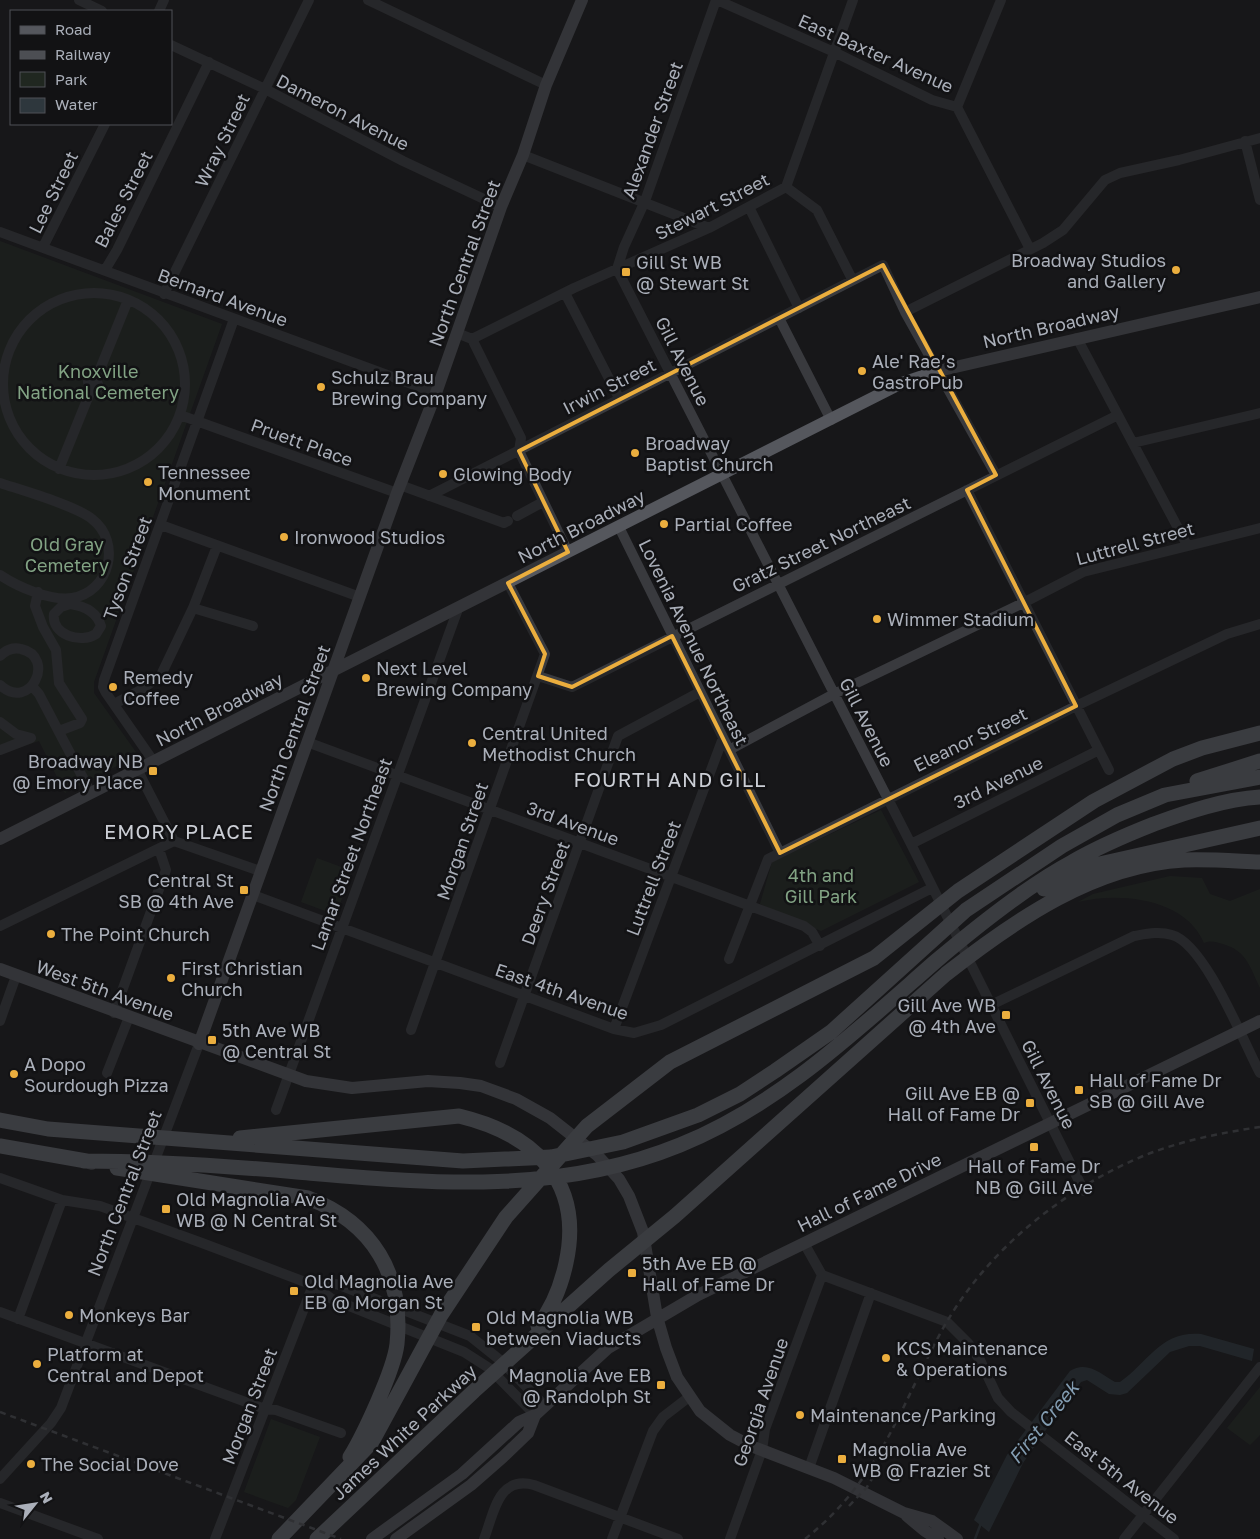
<svg xmlns="http://www.w3.org/2000/svg" width="1260" height="1539" font-family="'Golos Text',sans-serif">
  <style>
    .green { fill: #202720 }
    .water { fill: #2e373d }
    .lines { fill: none; stroke-linecap: round; stroke-linejoin: round }
    .stream { stroke: #2e373d; stroke-width: 2.5 }
    .minor { stroke: #393a3e; stroke-width: 10 }
    .major { stroke: #55575d; stroke-width: 12 }
    .highway { stroke: #65686f; stroke-width: 15 }
    .rail { stroke: #4c4e53; stroke-width: 2.5; stroke-dasharray: 6 5; stroke-linecap: butt }
    .marked { fill: none; stroke: #ebae3e; stroke-width: 4; stroke-linejoin: round }
    .poi-dot { fill: #ebae3e; stroke: #121214; stroke-width: 2 }
    .labels { text-anchor: middle; dominant-baseline: central; stroke-width: 5; stroke-linejoin: round; paint-order: stroke }
    .street-label { font-size: 18px; fill: #aaafb9; stroke: #121214 }
    .poi-label { font-size: 18px; fill: #aaafb9; stroke: #121214; text-anchor: start }
    .park-label { font-size: 18px; fill: #82a384; stroke: #121214 }
    .water-label { font-size: 19px; font-style: italic; fill: #839db2; stroke: #121214 }
    .quarter-label { font-size: 20px; letter-spacing: 1px; fill: #cbced5; stroke: #121214 }
  </style>
  <rect width="100%" height="100%" fill="#171719"/>
  <path class="green" d="M0 241 222 324 94 682V693L138 755 65 793 39 741 0 754Z
    M881 810 919 882 821 931 760 904 772 862Z
    M317 858 352 871 336 915 301 902Z
    M1170 876 1202 878 1210 894 1230 901 1260 889V988C1250 967 1247 951 1223 944 1215 942 1212 940 1204 943 1185 898 1120 892 1078 902L1093 894Z
    M1260 1387V1435L1250 1445 1227 1428Z
    M271 1419 320 1437 296 1500 288 1508 244 1492Z"/>
  <path class="water" d="M1201 1334 1254 1349 1252 1361 1200 1346H1189L1170 1352 1127 1393 1120 1395 1109 1394 1087 1380 1081 1382 1059 1411 1023 1463 989 1532 974 1520 1007 1455 1070 1371C1087 1360 1101 1374 1115 1382H1120C1149 1362 1160 1331 1201 1334Z"/>
  <g class="lines">
    <path class="stream" d="M975 1539 981 1523"/>
    <path class="minor" d="M79 0 102 11
      M368 0 546 85
      M716 0 645 201 624 247 617 269 911 844 1084 1191
      M717 0 834 52 932 100 957 107 1030 249
      M159 11 164 0
      M171 45 265 89 403 161 501 207
      M957 107 1001 0
      M1245 141 1260 200
      M523 155 709 228
      M786 187 817 210 852 279
      M749 207 799 308
      M0 232 436 393
      M43 247 105 124
      M105 270 117 250 209 62
      M3 384a91 91 0 1 1 182 0a91 91 0 1 1-182 0Z
      M565 293 619 398
      M164 294 309 0
      M905 312 1043 243 1063 230 1105 180 1120 173 1179 160 1260 138
      M779 318 831 420
      M457 333 472 339 521 438 519 451 568 552
      M1077 338 1187 545
      M472 339 574 288 709 228 786 187 853 0
      M96 379 128 300
      M180 415 397 493
      M1133 443 1260 413
      M59 469 91 390 88 382 92 379H96L99 387 91 390
      M0 483C21 490 77 506 92 519 122 542 110 592 72 598 50 601 18 587 0 575
      M400 485 504 523 508 521
      M967 490 1109 770
      M429 496 883 265 905 312 996 475
      M517 516 543 502
      M161 525 360 597
      M619 527 780 853
      M38 592 35 606 43 627 56 650 59 683 82 719 80 723 59 731
      M70 604C84 606 97 612 101 626L96 634C81 644 51 635 54 614L61 607Z
      M193 608 253 626
      M0 656C6 650 13 647 21 649 57 657 30 713 0 685
      M538 676 572 687 1118 415
      M32 686 39 694 91 793
      M114 704 141 690 161 675 193 608 217 546
      M0 722 16 734 31 738
      M307 742 804 926 812 932 820 946
      M0 750 31 738
      M729 750 834 694 1025 602 1083 572 1260 528
      M154 762 106 693 103 687 104 680 234 319
      M138 771 174 841 260 871
      M911 844 1099 750
      M253 895 614 1029 634 1033 661 1025 932 888
      M0 926 174 841
      M729 959 768 859 1076 706 1227 634 1260 624
      M991 1005 1134 936C1146 934 1159 931 1172 935 1205 944 1243 1041 1260 1073
      M114 1013 166 870 159 849
      M0 1021 16 976
      M614 1029 723 738
      M411 1030 545 654 508 583
      M500 1063 618 736 700 692
      M107 1073 129 1017
      M276 1110 458 609
      M0 1178 62 1200 100 1206 202 1243 313 1285 332 1299 464 1352 489 1368 535 1415
      M804 1243 822 1275 947 1322 968 1343 980 1360 998 1398 1011 1412 1174 1539
      M313 1285 336 1284 342 1286 470 1336 500 1360 545 1406
      M0 1312 265 1409 276 1410 341 1433
      M18 1319 62 1200
      M809 1468 871 1293
      M0 1479 51 1423 61 1408 199 1044
      M0 1503 98 1539
      M215 1539 313 1285
      M484 1539C494 1513 498 1475 534 1485L678 1539
      M612 1539 653 1431 663 1417 689 1397
      M730 1539 762 1450 765 1429 822 1275
      M1124 1539 1260 1367"/>
    <path class="major" d="M0 839 902 383 938 371 1260 297
      M0 969 306 1081 352 1088 428 1081 460 1083 481 1086 516 1099 550 1118 597 1155 619 1179 629 1196 643 1232 657 1317 666 1348 677 1377 700 1411 730 1435 751 1446 834 1478 904 1513 932 1521 957 1539
      M199 1044 397 493 436 393 501 207 523 155 546 85 582 0
      M907 1516 925 1531 938 1539
      M372 1539 462 1474 519 1422 535 1415 608 1348 698 1295 1260 1021
      M396 1539 471 1485 503 1457 528 1433 535 1415"/>
    <path class="highway" d="M1197 781 1260 761
      M1044 889 1095 865 1260 828
      M0 1120 48 1129 463 1161 551 1157 623 1142 698 1115 740 1094 775 1071 831 1032 966 910 1062 846 1117 815 1165 795 1260 777
      M240 1138 459 1116C534 1134 584 1181 566 1263 561 1286 553 1307 538 1326
      M0 1146 92 1162
      M84 1161C156 1161 226 1166 297 1172 428 1183 555 1196 680 1145 779 1105 857 1030 936 961 975 928 1027 886 1072 862 1098 847 1126 835 1154 824 1187 812 1225 799 1260 797
      M117 1168 308 1198C373 1223 404 1275 397 1344 394 1370 364 1434 350 1457
      M279 1539 372 1442 441 1315 506 1217 587 1126 670 1062 874 958 958 891 1094 801 1173 759 1202 748 1260 733
      M317 1539 474 1391 609 1270 675 1216 946 974C1015 920 1094 865 1184 860 1209 859 1235 861 1260 862"/>
    <path class="rail" d="M0 1412 341 1539
      M849 1506 867 1487 879 1467
      M805 1539C879 1480 898 1412 941 1332 984 1253 1060 1191 1143 1156 1180 1141 1220 1133 1260 1127"/>
  </g>
  <path d="M0 0H1260V1539H0ZM883 265 996 475 967 490 1076 706 780 853 672 636 572 687 538 676 545 654 508 583 568 552 519 451Z" fill="#171719" fill-opacity=".55" fill-rule="evenodd"/>
  <path class="marked" d="M883 265 996 475 967 490 1076 706 780 853 672 636 572 687 538 676 545 654 508 583 568 552 519 451Z"/>
  <g class="poi-dot">
    <circle cx="1176" cy="270" r="5"/>
    <rect x="621" y="267" width="10" height="10" rx="2.5"/>
    <circle cx="862" cy="371" r="5"/>
    <circle cx="321" cy="387" r="5"/>
    <circle cx="635" cy="453" r="5"/>
    <circle cx="443" cy="474" r="5"/>
    <circle cx="148" cy="482" r="5"/>
    <circle cx="664" cy="524" r="5"/>
    <circle cx="284" cy="537" r="5"/>
    <circle cx="877" cy="619" r="5"/>
    <circle cx="366" cy="678" r="5"/>
    <circle cx="113" cy="687" r="5"/>
    <circle cx="472" cy="743" r="5"/>
    <rect x="148" y="766" width="10" height="10" rx="2.5"/>
    <rect x="239" y="885" width="10" height="10" rx="2.5"/>
    <circle cx="51" cy="934" r="5"/>
    <circle cx="171" cy="978" r="5"/>
    <rect x="1001" y="1010" width="10" height="10" rx="2.5"/>
    <rect x="207" y="1035" width="10" height="10" rx="2.5"/>
    <circle cx="14" cy="1074" r="5"/>
    <rect x="1074" y="1085" width="10" height="10" rx="2.5"/>
    <rect x="1025" y="1098" width="10" height="10" rx="2.5"/>
    <rect x="1029" y="1142" width="10" height="10" rx="2.5"/>
    <rect x="161" y="1204" width="10" height="10" rx="2.5"/>
    <rect x="627" y="1268" width="10" height="10" rx="2.5"/>
    <rect x="289" y="1286" width="10" height="10" rx="2.5"/>
    <circle cx="69" cy="1315" r="5"/>
    <rect x="471" y="1322" width="10" height="10" rx="2.5"/>
    <circle cx="886" cy="1358" r="5"/>
    <circle cx="37" cy="1364" r="5"/>
    <rect x="656" y="1380" width="10" height="10" rx="2.5"/>
    <circle cx="800" cy="1415" r="5"/>
    <rect x="837" y="1454" width="10" height="10" rx="2.5"/>
    <circle cx="31" cy="1464" r="5"/>
  </g>
  <g class="labels">
    <g class="street-label">
      <text transform="translate(876 53) rotate(24)">East Baxter Avenue</text>
      <text transform="translate(343 112) rotate(27)">Dameron Avenue</text>
      <text transform="translate(652 130) rotate(-70)">Alexander Street</text>
      <text transform="translate(222 140) rotate(-64)">Wray Street</text>
      <text transform="translate(53 192) rotate(-64)">Lee Street</text>
      <text transform="translate(123 199) rotate(-63)">Bales Street</text>
      <text transform="translate(712 206) rotate(-27)">Stewart Street</text>
      <text transform="translate(464 263) rotate(-70)">North Central Street</text>
      <text transform="translate(223 297) rotate(20)">Bernard Avenue</text>
      <text transform="translate(1051 326) rotate(-13)">North Broadway</text>
      <text transform="translate(683 361) rotate(63)">Gill Avenue</text>
      <text transform="translate(609 386) rotate(-27)">Irwin Street</text>
      <text transform="translate(302 442) rotate(20)">Pruett Place</text>
      <text transform="translate(581 526) rotate(-27)">North Broadway</text>
      <text transform="translate(1135 543) rotate(-15)">Luttrell Street</text>
      <text transform="translate(821 544) rotate(-26)">Gratz Street Northeast</text>
      <text transform="translate(127 568) rotate(-70)">Tyson Street</text>
      <text transform="translate(694 642) rotate(64)">Lovenia Avenue Northeast</text>
      <text transform="translate(219 709) rotate(-27)">North Broadway</text>
      <text transform="translate(867 722) rotate(63)">Gill Avenue</text>
      <text transform="translate(294 728) rotate(-70)">North Central Street</text>
      <text transform="translate(970 739) rotate(-26)">Eleanor Street</text>
      <text transform="translate(998 782) rotate(-26)">3rd Avenue</text>
      <text transform="translate(573 823) rotate(20)">3rd Avenue</text>
      <text transform="translate(462 841) rotate(-71)">Morgan Street</text>
      <text transform="translate(351 854) rotate(-70)">Lamar Street Northeast</text>
      <text transform="translate(653 878) rotate(-69)">Luttrell Street</text>
      <text transform="translate(545 893) rotate(-70)">Deery Street</text>
      <text transform="translate(105 990) rotate(20)">West 5th Avenue</text>
      <text transform="translate(562 991) rotate(19)">East 4th Avenue</text>
      <text transform="translate(1049 1084) rotate(63)">Gill Avenue</text>
      <text transform="translate(869 1192) rotate(-26)">Hall of Fame Drive</text>
      <text transform="translate(124 1193) rotate(-69)">North Central Street</text>
      <text transform="translate(760 1402) rotate(-71)">Georgia Avenue</text>
      <text transform="translate(249 1406) rotate(-69)">Morgan Street</text>
      <text transform="translate(404 1432) rotate(-43)">James White Parkway</text>
      <text transform="translate(1122 1477) rotate(38)">East 5th Avenue</text>
    </g>
    <g class="poi-label">
      <text x="1166" y="260" text-anchor="end">Broadway Studios<tspan x="1166" dy="21">and Gallery</tspan></text>
      <text x="636" y="262">Gill St WB<tspan x="636" dy="21">@ Stewart St</tspan></text>
      <text x="872" y="361">Ale' Rae’s<tspan x="872" dy="21">GastroPub</tspan></text>
      <text x="331" y="377">Schulz Brau<tspan x="331" dy="21">Brewing Company</tspan></text>
      <text x="645" y="443">Broadway<tspan x="645" dy="21">Baptist Church</tspan></text>
      <text x="158" y="472">Tennessee<tspan x="158" dy="21">Monument</tspan></text>
      <text x="453" y="474">Glowing Body</text>
      <text x="674" y="524">Partial Coffee</text>
      <text x="294" y="537">Ironwood Studios</text>
      <text x="887" y="619">Wimmer Stadium</text>
      <text x="376" y="668">Next Level<tspan x="376" dy="21">Brewing Company</tspan></text>
      <text x="123" y="677">Remedy<tspan x="123" dy="21">Coffee</tspan></text>
      <text x="482" y="733">Central United<tspan x="482" dy="21">Methodist Church</tspan></text>
      <text x="143" y="761" text-anchor="end">Broadway NB<tspan x="143" dy="21">@ Emory Place</tspan></text>
      <text x="234" y="880" text-anchor="end">Central St<tspan x="234" dy="21">SB @ 4th Ave</tspan></text>
      <text x="61" y="934">The Point Church</text>
      <text x="181" y="968">First Christian<tspan x="181" dy="21">Church</tspan></text>
      <text x="996" y="1005" text-anchor="end">Gill Ave WB<tspan x="996" dy="21">@ 4th Ave</tspan></text>
      <text x="222" y="1030">5th Ave WB<tspan x="222" dy="21">@ Central St</tspan></text>
      <text x="24" y="1064">A Dopo<tspan x="24" dy="21">Sourdough Pizza</tspan></text>
      <text x="1089" y="1080">Hall of Fame Dr<tspan x="1089" dy="21">SB @ Gill Ave</tspan></text>
      <text x="1020" y="1093" text-anchor="end">Gill Ave EB @<tspan x="1020" dy="21">Hall of Fame Dr</tspan></text>
      <text x="1034" y="1166" text-anchor="middle">Hall of Fame Dr<tspan x="1034" dy="21">NB @ Gill Ave</tspan></text>
      <text x="176" y="1199">Old Magnolia Ave<tspan x="176" dy="21">WB @ N Central St</tspan></text>
      <text x="642" y="1263">5th Ave EB @<tspan x="642" dy="21">Hall of Fame Dr</tspan></text>
      <text x="304" y="1281">Old Magnolia Ave<tspan x="304" dy="21">EB @ Morgan St</tspan></text>
      <text x="79" y="1315">Monkeys Bar</text>
      <text x="486" y="1317">Old Magnolia WB<tspan x="486" dy="21">between Viaducts</tspan></text>
      <text x="896" y="1348">KCS Maintenance<tspan x="896" dy="21">&amp; Operations</tspan></text>
      <text x="47" y="1354">Platform at<tspan x="47" dy="21">Central and Depot</tspan></text>
      <text x="651" y="1375" text-anchor="end">Magnolia Ave EB<tspan x="651" dy="21">@ Randolph St</tspan></text>
      <text x="810" y="1415">Maintenance/Parking</text>
      <text x="852" y="1449">Magnolia Ave<tspan x="852" dy="21">WB @ Frazier St</tspan></text>
      <text x="41" y="1464">The Social Dove</text>
    </g>
    <g class="park-label">
      <text x="98" y="371">Knoxville<tspan x="98" dy="21">National Cemetery</tspan></text>
      <text x="67" y="544">Old Gray<tspan x="67" dy="21">Cemetery</tspan></text>
      <text x="821" y="875">4th and<tspan x="821" dy="21">Gill Park</tspan></text>
    </g>
    <g class="water-label">
      <text transform="translate(1043 1422) rotate(-51)">First Creek</text>
    </g>
    <g class="quarter-label">
      <text x="670" y="779">FOURTH AND GILL</text>
      <text x="179" y="831">EMORY PLACE</text>
    </g>
  </g>
  <rect x="10" y="10" width="162" height="115" fill="#121214" stroke="#4f5156"/>
  <rect x="20" y="26" width="25" height="8" fill="#55575d" stroke="#4f5156"/>
  <text x="55" y="35" font-size="15" fill="#aaafb9">Road</text>
  <rect x="20" y="51" width="25" height="8" fill="#4c4e53" stroke="#4f5156"/>
  <text x="55" y="60" font-size="15" fill="#aaafb9">Railway</text>
  <rect x="20" y="72" width="25" height="15" fill="#202720" stroke="#4f5156"/>
  <text x="55" y="85" font-size="15" fill="#aaafb9">Park</text>
  <rect x="20" y="98" width="25" height="15" fill="#2e373d" stroke="#4f5156"/>
  <text x="55" y="110" font-size="15" fill="#aaafb9">Water</text>
  <g transform="translate(35 1504) rotate(60)" stroke="#121214" stroke-width="4" paint-order="stroke">
  <path d="M0-4L9 19L0 12L-9 19Z" fill="#aaafb9"/>
  <text y="-8" font-size="14" font-weight="bold" text-anchor="middle" fill="#aaafb9">N</text>
  </g>
</svg>
